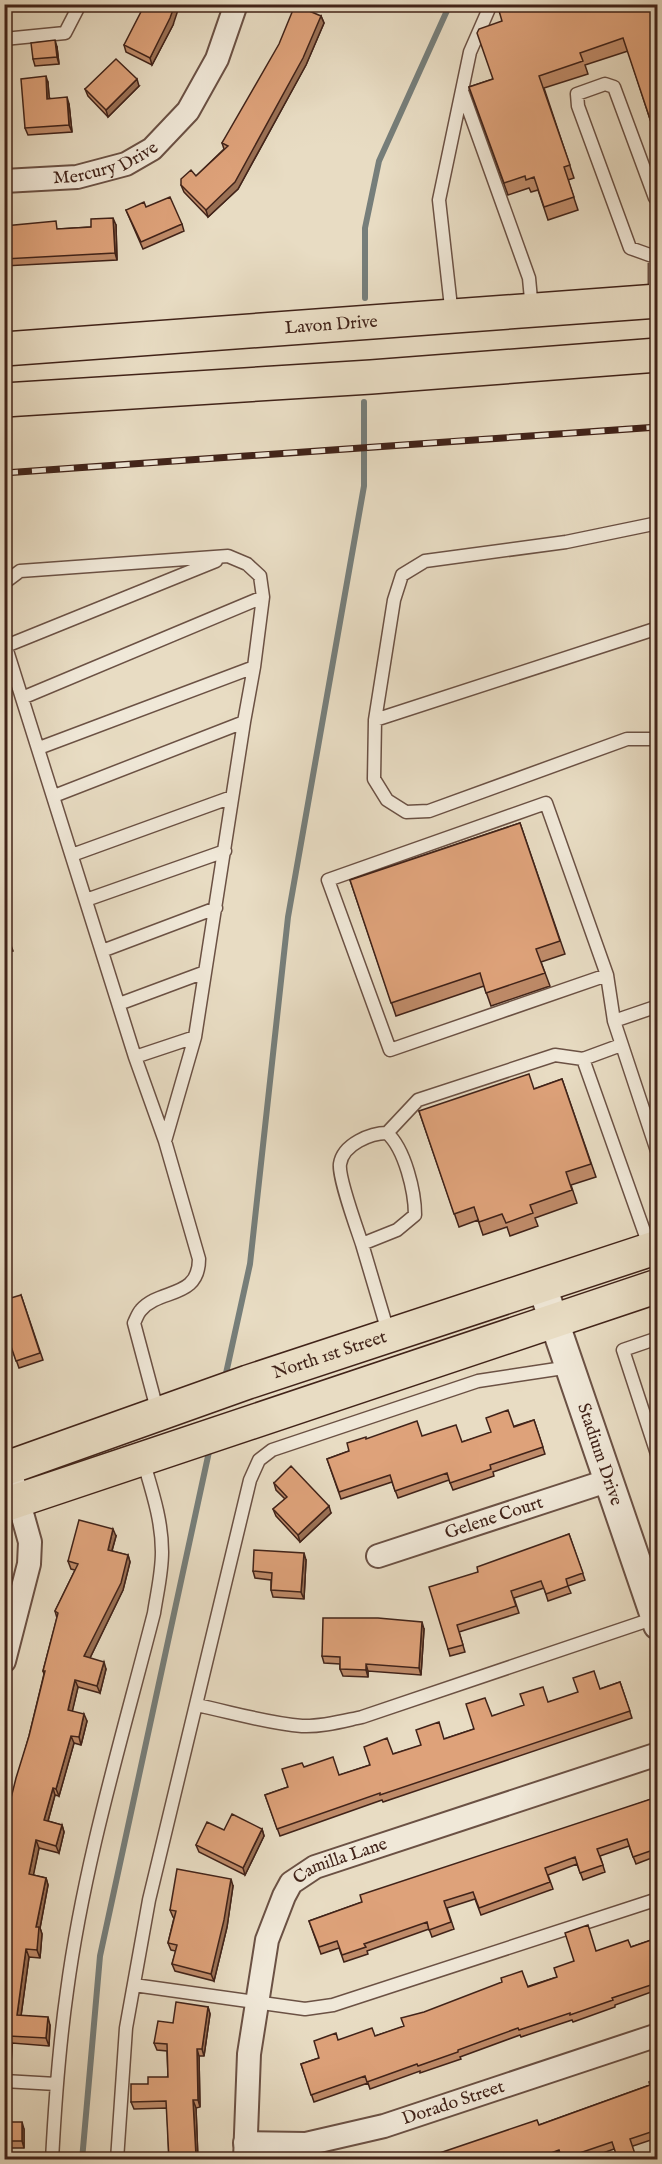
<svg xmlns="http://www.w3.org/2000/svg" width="662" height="2164" font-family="'IM FELL English',serif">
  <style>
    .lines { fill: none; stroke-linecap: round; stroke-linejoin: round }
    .stream { stroke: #767e7a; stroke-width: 6 }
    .service-casing { stroke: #6b5144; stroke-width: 15 }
    .minor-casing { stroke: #6b5144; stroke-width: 26 }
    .tertiary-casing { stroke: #6b5144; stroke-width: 32 }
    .primary-casing { stroke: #412319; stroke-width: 36 }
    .service { stroke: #f0e8d8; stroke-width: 12 }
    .minor { stroke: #f0e8d8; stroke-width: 22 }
    .tertiary { stroke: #f0e8d8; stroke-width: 28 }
    .primary { stroke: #e8dcc3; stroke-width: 33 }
    .rail-casing { stroke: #412319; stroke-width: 7 }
    .rail { stroke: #f0e8d8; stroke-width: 4.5; stroke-dasharray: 14; stroke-linecap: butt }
    .wall { fill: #bf8b69; stroke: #412319; stroke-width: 1.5 }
    .shaded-wall { fill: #9b7155; stroke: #412319; stroke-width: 1.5 }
    .building { fill: #dea27a; stroke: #412319; stroke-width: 1.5 }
    .labels { text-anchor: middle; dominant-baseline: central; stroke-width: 5; stroke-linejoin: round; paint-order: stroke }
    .street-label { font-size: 18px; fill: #412319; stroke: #f0e8d8 }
  </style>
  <rect width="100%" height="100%" fill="#e8dcc3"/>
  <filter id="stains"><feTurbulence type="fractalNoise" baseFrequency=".00333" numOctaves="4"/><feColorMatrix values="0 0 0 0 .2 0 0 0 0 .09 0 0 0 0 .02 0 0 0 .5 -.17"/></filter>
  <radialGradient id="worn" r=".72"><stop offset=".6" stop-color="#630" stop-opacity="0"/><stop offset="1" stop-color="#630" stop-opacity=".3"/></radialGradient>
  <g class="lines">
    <path class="stream" d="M365 298V228L379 161 450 4
      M225 1378 250 1264 288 917 364 486V402
      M82 2160 100 1956 210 1447"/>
    <g class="service-casing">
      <path id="service" d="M4 39 65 33 80 4
        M462 91 529 278 532 310
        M658 199 655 198 614 87 605 84 577 94 578 106 630 248 658 258
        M655 300V258L657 251
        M452 316 439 200 470 52 491 4
        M658 523 566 542 425 561 402 575 394 600 375 720 374 779 387 800 406 812 429 811 627 739H658
        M4 583 20 571 228 556 247 564 260 576 263 597 254 667 244 722 195 1037 165 1141
        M4 641 135 1057 165 1141 199 1259C199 1299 160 1288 141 1310 138 1313 136 1319 134 1323L158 1413
        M6 646 216 561
        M22 698 263 597
        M375 720 658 628
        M39 748 254 667
        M54 796 244 722
        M72 855 232 797
        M86 900 225 851
        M102 951 216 908
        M607 975 390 1050 328 880 546 803 607 975 614 1021 658 1154
        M119 1004 205 972
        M614 1021 658 1006
        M621 1045 583 1059 650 1248
        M135 1057 195 1037
        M387 1133 418 1100 555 1055 583 1059
        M362 1244C357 1229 338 1177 340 1164 343 1144 371 1133 387 1133 405 1149 415 1192 415 1215L397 1230 362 1244 389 1335
        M658 1338 623 1350 658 1457
        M196 1705C231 1712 266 1723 302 1726 322 1727 343 1721 362 1717L655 1618
        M134 1985 305 2009 333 2005 658 1899
        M4 2081 56 2084
        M52 2160C55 2103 59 2047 67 1991 84 1863 122 1738 154 1613 157 1593 162 1573 162 1552 162 1520 152 1491 143 1460
        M117 2160 126 2028 149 1900 250 1480 259 1460 272 1450 478 1381 570 1367"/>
    </g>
    <g class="minor-casing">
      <g id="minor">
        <path id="s1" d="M4 181 77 177 126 164 152 149 188 111 217 59 236 4"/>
        <path id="s2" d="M378 1556 610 1480"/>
        <path d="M4 1661 29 1564 30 1542 9 1467"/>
        <path id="s3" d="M245 2143 306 2144 384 2126 658 2035"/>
        <path id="s4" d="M245 2160 249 2054 267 1940 284 1896 291 1883 315 1867 658 1754"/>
      </g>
    </g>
    <g class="tertiary-casing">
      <g id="tertiary">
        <path id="s5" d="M542 1286 658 1625"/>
      </g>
    </g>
    <g class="primary-casing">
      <g id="primary">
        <path id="s6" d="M4 349 658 301"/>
        <path d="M4 400 371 377 658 355"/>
        <path id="s7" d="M4 1469 248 1382 658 1247"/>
        <path d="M4 1505 658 1286"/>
      </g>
    </g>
    <use href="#service" class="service"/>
    <use href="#minor" class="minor"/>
    <use href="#tertiary" class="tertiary"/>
    <use href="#primary" class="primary"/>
    <g class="rail-casing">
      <path id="rail" d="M4 473 658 427"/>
    </g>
    <use href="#rail" class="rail"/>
  </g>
  <path class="wall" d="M16 4H35L18 10Z
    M657 4V141L628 51 585 65 588 74 544 88 574 178 568 180 578 210 548 220 538 190 531 192 529 188 508 195 469 87 493 79Z
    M321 16 324 23 306 65 238 189 208 217 184 192 181 185 196 176 224 149 222 143Z
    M173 25 152 65 126 52 124 45Z
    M57 47 59 64 35 66 33 59Z
    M48 83 49 98 69 104 72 132 28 135 25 128Z
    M139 86 108 117 88 96 85 89Z
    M146 207 182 224 184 231 143 249 126 210Z
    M116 225 117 260 4 266V226L59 229 91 227Z
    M520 823 565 954 541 962 550 986 491 1006 484 986 396 1016 350 880Z
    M4 926 13 951 4 953Z
    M562 1079 596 1177 571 1185 577 1203 535 1218 538 1226 510 1236 507 1227 483 1235 478 1220 459 1227 419 1111 534 1089Z
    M21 1295 43 1360 19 1368 4 1326Z
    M534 1420 545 1454 493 1472 494 1476 453 1490 449 1480 398 1498 392 1482 341 1499 327 1459 349 1451 366 1439 423 1436 462 1442Z
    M274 1483 331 1513 300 1542 276 1516 273 1509 285 1499 276 1490Z
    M569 1534 585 1580 568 1586 571 1593 548 1601 544 1588 514 1598 519 1613 459 1632 465 1652 450 1656 448 1649 478 1572Z
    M116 1536 112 1551 128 1555 130 1562 123 1590 90 1658 106 1669 100 1693 78 1687 72 1711 87 1721 81 1745 74 1743 59 1796 55 1795 48 1821 62 1825 64 1832 59 1853 39 1848 33 1875 46 1878 48 1885 40 1928 42 1934 40 1958 29 1957 21 2016 50 2025 49 2046 12 2043 11 2065H4V1826L29 1736 44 1674 43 1671 57 1618 55 1611 75 1570 71 1569 68 1561Z
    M306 1560 304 1599 273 1597 271 1590V1580L255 1578 253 1571Z
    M424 1629 421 1675 368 1671V1677L343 1676 340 1669V1664L324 1663 322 1656Z
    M620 1682 632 1718 383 1802 382 1800 280 1836 265 1795 288 1787 340 1775 370 1765 393 1754 444 1739 474 1729 492 1716 600 1689Z
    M657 1797V1838L653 1840 657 1852V1856L636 1864 629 1846 600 1856 605 1872 583 1880 577 1864 548 1875 553 1889 481 1915 475 1899 447 1908 454 1929 432 1937 429 1929 367 1951 368 1954 344 1962 339 1948 321 1954 309 1921Z
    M262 1829 264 1836 245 1875 199 1852 196 1845 224 1830Z
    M233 1886 227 1927 214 1981 175 1971 172 1964 176 1951 171 1950 168 1943 174 1918 173 1917 170 1910Z
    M657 1938V1990L615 2005V2007L573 2022 572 2020 521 2037 520 2035 460 2057 461 2059 420 2073V2071L370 2089 368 2083 314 2102 301 2064 319 2058 338 2040 375 2036 557 1977 574 1961 597 1951 631 1947Z
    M208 2007 210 2014 204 2056H199L200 2107 196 2108 198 2160H169L167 2108 134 2109 131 2102 148 2084 168 2077 167 2051 157 2050 154 2043 173 2023Z
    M657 2079V2138L633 2146 614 2149 584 2160H562L561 2157 555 2160H419L539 2125 650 2085Z
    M4 2103 5 2122 24 2129V2148H6L4 2160Z"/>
  <path class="shaded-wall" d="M175 4H180L173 25 152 65 150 58Z
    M321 16 324 23 306 65 238 189 208 217 206 210Z
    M55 40 57 47 59 64 57 57Z
    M46 76 48 83 50 106 47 99Z
    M137 79 139 86 108 117 106 110Z
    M67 97 69 104 72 132 69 125Z
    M113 218 116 225 117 260 115 253Z
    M329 1506 331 1513 300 1542 298 1535Z
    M113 1529 116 1536 110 1557 108 1550Z
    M304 1553 306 1560 304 1599 301 1592Z
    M128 1555 130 1562 123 1590 87 1664 84 1656Z
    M422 1622 424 1629 421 1675 419 1668Z
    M104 1662 106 1669 100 1693 97 1686Z
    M366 1664 368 1671V1677L366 1670Z
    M75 1680 78 1687 71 1717 68 1710Z
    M84 1714 87 1721 81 1745 79 1737Z
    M71 1736 74 1743 59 1796 56 1789Z
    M53 1788 55 1795 46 1828 44 1820Z
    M62 1825 64 1832 59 1853 56 1846Z
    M262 1829 264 1836 245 1875 243 1868Z
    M36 1840 39 1848 32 1882 29 1874Z
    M46 1878 48 1885 40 1928 42 1934 40 1958 37 1950 36 1927Z
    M231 1879 233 1886 227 1927 214 1981 211 1974Z
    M26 1949 29 1957 20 2023 17 2015Z
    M208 2007 210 2014 204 2056 202 2049Z
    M48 2017 50 2025 49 2046 46 2038Z
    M9 2036 12 2043 11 2065 8 2058Z
    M197 2049 199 2056 200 2107 198 2100Z
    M193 2100 196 2108 198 2160H197L196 2156Z
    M22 2122 24 2129V2148L22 2141Z
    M4 2144 6 2148 7 2160H5Z"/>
  <path class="building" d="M145 4H175L170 18 150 58 124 45Z
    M497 4H657V137H656L623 38 580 53 583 61 539 76 570 165 564 167 574 197 544 207 534 177 526 180 525 176 504 183 469 87 493 79 477 33 479 29 502 21Z
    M295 5 321 16 303 58 235 182 206 210 181 185V179L191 170 196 176 228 146 222 143 279 44Z
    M55 40 57 57 33 59 31 43Z
    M116 59 137 79 106 110 85 89Z
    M46 76 47 99 67 97 69 125 25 128 21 79Z
    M170 197 182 224 141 242 126 210 144 202 146 207Z
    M113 218 115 253 4 259V226L56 221 57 229 91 227V219Z
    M520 823 560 941 536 949 545 973 486 993 480 973 391 1003 350 880Z
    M4 927 9 940 4 942Z
    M529 1074 534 1089 562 1079 591 1164 566 1172 572 1190 530 1205 533 1213 506 1223 502 1214 479 1222 474 1207 454 1214 419 1111Z
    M21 1295 40 1353 16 1361 4 1326V1300Z
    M508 1410 514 1427 534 1420 543 1447 490 1465 491 1469 450 1483 447 1473 395 1491 390 1475 339 1492 327 1459 349 1451 347 1443 366 1437V1439L417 1421 422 1436 456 1425 462 1442 491 1432 486 1418Z
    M291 1466 329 1506 298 1535 273 1509 287 1497 274 1483Z
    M79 1520 113 1529 108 1550 128 1555 121 1583 84 1656 104 1662 97 1686 75 1680 68 1710 84 1714 79 1737 71 1736 56 1789 53 1788 44 1820 62 1825 56 1846 36 1840 29 1874 46 1878 36 1927H39L37 1950 26 1949 17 2015 48 2017 46 2038 9 2036 8 2058H4V1826L16 1778 29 1736 45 1671H43L58 1613 55 1611 78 1564 68 1561Z
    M569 1534 583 1573 566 1579 568 1586 546 1594 541 1581 511 1591 516 1606 457 1625 463 1645 448 1649 429 1587 478 1572 477 1567Z
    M254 1550 304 1553 301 1592 271 1590 272 1573 253 1571Z
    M323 1618H378L422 1622 419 1668 366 1664V1670L340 1669V1657L322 1656Z
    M594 1671 600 1689 620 1682 630 1711 380 1795V1793L277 1829 265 1795 288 1787 282 1769 302 1763 304 1767 333 1757 339 1775 370 1765 364 1747 387 1738 393 1754 421 1745 416 1730 439 1722 444 1739 474 1729 466 1704 485 1698 492 1716 524 1705 520 1694 543 1687 548 1702 578 1692 573 1678Z
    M657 1797V1830L651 1833 656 1849 633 1857 627 1839 597 1849 603 1865 580 1873 575 1857 545 1868 550 1882 479 1908 473 1892 444 1901 451 1922 429 1930 427 1922 364 1944 366 1947 342 1955 337 1941 319 1947 309 1921 362 1902 360 1895Z
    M232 1814 262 1829 243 1868 196 1845 207 1822 224 1830Z
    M177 1869 231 1879 224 1920 211 1974 172 1964 177 1945 168 1943 176 1911 170 1910Z
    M588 1925 596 1951 628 1940 631 1947 657 1938V1983L612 1998 613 2000 570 2015V2013L519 2030 518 2028 458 2050V2052L418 2066 417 2064 367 2082 365 2076 311 2095 301 2064 319 2058 314 2041 336 2033 338 2040 372 2028 375 2036 404 2026 401 2018 424 2012 502 1982 501 1978 522 1971 528 1987 557 1977 554 1968 574 1961 565 1933Z
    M176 2002 208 2007 202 2049H197L198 2100H193L196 2156H192V2160H169L166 2101 131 2102V2084H148V2077H168L167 2044 154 2043 158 2021 173 2023Z
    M657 2079V2130L630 2139 637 2160H618L612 2142 562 2159 559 2150 532 2160H419L537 2120 539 2125 650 2085 649 2082Z
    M4 2122H22V2141H4Z"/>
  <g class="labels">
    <g class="street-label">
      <text stroke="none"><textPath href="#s1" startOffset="104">Mercury Drive</textPath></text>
      <text stroke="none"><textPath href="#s6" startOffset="328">Lavon Drive</textPath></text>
      <text stroke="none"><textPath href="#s7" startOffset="345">North 1st Street</textPath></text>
      <text stroke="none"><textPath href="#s5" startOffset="178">Stadium Drive</textPath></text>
      <text stroke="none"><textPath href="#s2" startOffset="122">Gelene Court</textPath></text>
      <text stroke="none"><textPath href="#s4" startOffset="338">Camilla Lane</textPath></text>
      <text stroke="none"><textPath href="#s3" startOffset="214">Dorado Street</textPath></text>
    </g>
  </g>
  <rect width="662" height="2164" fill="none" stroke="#e8dcc3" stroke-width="24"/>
  <rect x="6" y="6" width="650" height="2152" fill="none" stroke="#412319" stroke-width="3"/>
  <rect x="12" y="12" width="638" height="2140" fill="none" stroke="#412319" stroke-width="1.5"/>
  <rect width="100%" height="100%" filter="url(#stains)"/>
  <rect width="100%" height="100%" fill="url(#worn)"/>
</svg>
